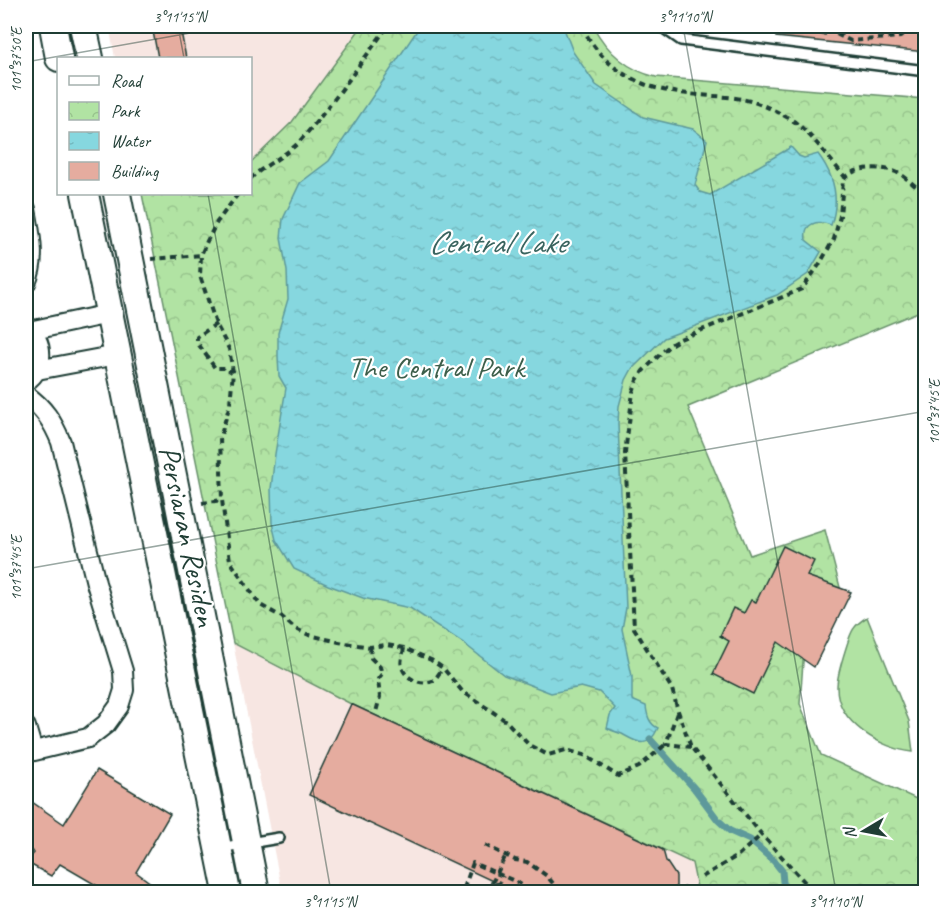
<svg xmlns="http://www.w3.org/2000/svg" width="951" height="918" font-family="Caveat,sans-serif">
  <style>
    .built { fill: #f7e6e2 }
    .green { fill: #b1e3a3; stroke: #68906c; stroke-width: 1.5 }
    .park { fill: url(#park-crowns); stroke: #68906c; stroke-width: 1.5 }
    .water { fill: url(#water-ripples); stroke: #5d999b; stroke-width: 1.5 }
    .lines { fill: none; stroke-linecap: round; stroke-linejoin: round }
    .stream { stroke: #5d999b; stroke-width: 7 }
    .building { fill: #e5ac9f; stroke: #1f3d34; stroke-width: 1.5 }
    .lane-casing { stroke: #1f3d34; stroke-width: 14 }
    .street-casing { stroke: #1f3d34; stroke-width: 22 }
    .secondary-casing { stroke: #1f3d34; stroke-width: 30 }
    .path { stroke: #1f3d34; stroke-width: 4; stroke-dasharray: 6 4.5; stroke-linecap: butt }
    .lane { stroke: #fff; stroke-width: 9 }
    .street { stroke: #fff; stroke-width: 18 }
    .secondary { stroke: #fff; stroke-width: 26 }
    .path-bridge { stroke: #1f3d34; stroke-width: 4; stroke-dasharray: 6 4.5; stroke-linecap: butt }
    .ticks { fill: none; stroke: #1f3d34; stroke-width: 1.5; stroke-opacity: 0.45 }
    .labels { text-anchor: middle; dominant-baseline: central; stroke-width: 4.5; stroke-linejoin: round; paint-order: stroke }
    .park-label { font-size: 30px; fill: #3c5e4a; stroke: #fff }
    .street-label { font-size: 30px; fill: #1f3d34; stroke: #fff }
    .water-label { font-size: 32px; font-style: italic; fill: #39645f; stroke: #fff }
    .neatline { fill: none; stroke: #1f3d34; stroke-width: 2 }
    .ticks-label { font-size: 15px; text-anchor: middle; fill: #1f3d34 }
  </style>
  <defs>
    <pattern id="park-crowns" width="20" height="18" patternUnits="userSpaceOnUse" patternTransform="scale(1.5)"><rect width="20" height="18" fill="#b1e3a3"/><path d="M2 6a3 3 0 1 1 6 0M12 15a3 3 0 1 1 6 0" fill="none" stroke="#98c48d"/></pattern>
    <pattern id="water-ripples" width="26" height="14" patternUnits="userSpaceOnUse" patternTransform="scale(1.5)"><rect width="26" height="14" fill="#86d7df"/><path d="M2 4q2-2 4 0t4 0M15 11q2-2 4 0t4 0" fill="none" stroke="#73b9c0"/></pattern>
  </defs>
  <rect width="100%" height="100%" fill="#fff"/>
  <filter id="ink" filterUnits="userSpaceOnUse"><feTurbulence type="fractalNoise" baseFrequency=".0167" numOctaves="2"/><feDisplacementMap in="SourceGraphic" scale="12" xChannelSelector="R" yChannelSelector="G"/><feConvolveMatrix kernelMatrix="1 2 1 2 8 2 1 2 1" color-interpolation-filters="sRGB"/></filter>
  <g filter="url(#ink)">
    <path class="built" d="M109 26H362L292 122 251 162 250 58H115Z
      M233 643 351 704 693 863 698 892H282Z"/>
    <path class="green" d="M867 617 909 721 913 752C882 749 837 723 837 687 837 676 842 661 845 651 851 633 851 627 867 617Z"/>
    <path class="park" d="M362 26H593C607 52 627 70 656 77L925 99V309L688 407 750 555 825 530 841 591 804 648 800 704 821 755 925 803V892H698L692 863 351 704 233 643 142 194H250L251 162 292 122Z"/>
    <path class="water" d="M420 26H563L573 52 596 85 643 117 693 129 707 140 695 185 700 192 710 195 791 147 799 156 804 158 818 154C834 175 840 199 831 225 818 220 803 222 806 240L821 252 808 274 777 295 664 338 632 369 626 380 619 406 618 424 626 608 622 629 632 676V700L646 706C647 715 649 724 658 728 648 750 638 743 622 734 617 732 612 731 607 728L610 715 615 708 599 692 581 687 551 693 504 675 462 642 410 608 363 598 328 585 294 569 276 540 272 523 271 489 275 454 286 388 279 376 278 356V333L288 299 287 271 281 238 283 219 300 183 329 161Z"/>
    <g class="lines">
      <path class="stream" d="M650 739 694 788 718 820 730 831 750 840 774 861 782 871 783 882"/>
    </g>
    <path class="building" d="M152 26H180L186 58H158Z
      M777 26H926V52L776 37Z
      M783 546 814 561 807 576 851 592 814 667 778 642 753 694 713 674 729 641 720 636 733 608 744 613 751 600 756 602Z
      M351 704 663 850 666 861 676 876V892H516L309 795Z
      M97 770 170 814 136 872 163 892H108L60 864 51 876 26 862 34 853 26 846V798L64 824Z"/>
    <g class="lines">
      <g class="lane-casing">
        <path id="lane" d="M661 26 681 40 926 71
          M219 848 279 838"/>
      </g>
      <g class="street-casing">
        <path id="street" d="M26 209C30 233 37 259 26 283
          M26 328C45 340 45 369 26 381
          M29 331 109 314
          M37 370 117 355
          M26 395C44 408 53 422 61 442L96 583 123 671 124 690 119 706 106 724 88 738 26 753
          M26 727 33 751"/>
      </g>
      <g class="secondary-casing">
        <path id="secondary" d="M53 26 59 58
          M83 26 90 58
          M85 194 227 892
          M117 194 256 892"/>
      </g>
      <path class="path" d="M582 26C603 70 642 90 689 94 714 97 738 95 762 105 772 109 786 116 795 122 813 136 830 160 845 177
        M719 26 738 27 750 26
        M769 26 775 30 830 34V26
        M830 26 838 35 851 41 900 37 916 26
        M250 179C264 165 284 157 298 143 331 107 359 65 388 26
        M238 194 217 222 207 241 201 255 200 276 216 324 229 349 233 372 230 404 220 438 222 500 230 561 260 605 282 617 294 628 309 635 339 642 370 647 386 645 404 648 431 660 443 668 462 691 506 721 529 745 548 755 566 750 584 755 618 776 639 767 666 744
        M151 259 201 255
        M216 324 197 337V342L215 368H226L232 372
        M202 503 222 500
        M370 647 371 658 380 667 382 674 378 679 380 697 376 712
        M404 648C403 655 400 661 402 667 405 679 423 687 434 680 437 677 440 672 443 668
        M677 713 666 744 691 747
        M485 845 515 860 527 862 547 876 560 892
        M502 863 506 855
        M702 877 737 856 758 838
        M492 883 488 890 494 892 503 876
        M464 888 473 863 519 883 528 892
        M812 890 762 835 691 747 678 711 672 689 634 628 625 453 633 392 637 380 643 371 670 345 680 339 802 289 819 265 834 239 840 216 843 181C851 166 881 166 896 172 907 177 917 188 926 196
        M682 892 686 887"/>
      <use href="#lane" class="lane"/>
      <use href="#street" class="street"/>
      <use href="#secondary" class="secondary"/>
      <path class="path-bridge" d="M492 883 502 863"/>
    </g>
  </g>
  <path class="ticks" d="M178 26 184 58M683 26 836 892M26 62 230 26M208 194 331 892M26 569 926 411"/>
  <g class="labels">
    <g class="park-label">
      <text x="436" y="367">The Central Park</text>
    </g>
    <g class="street-label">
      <text transform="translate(188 536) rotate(78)">Persiaran Residen</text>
    </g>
    <g class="water-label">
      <text x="497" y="242">Central Lake</text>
    </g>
  </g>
  <rect width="951" height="918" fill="none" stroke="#fff" stroke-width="66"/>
  <rect x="57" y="57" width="195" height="138" fill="#ffffff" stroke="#a5b1ae" stroke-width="1.5"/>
  <rect x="69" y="76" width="30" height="9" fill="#ffffff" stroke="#a5b1ae" stroke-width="1.5"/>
  <text x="111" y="87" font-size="18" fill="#1f3d34">Road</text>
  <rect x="69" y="102" width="30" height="18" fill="url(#park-crowns)" stroke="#a5b1ae" stroke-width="1.5"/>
  <text x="111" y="117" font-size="18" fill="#1f3d34">Park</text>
  <rect x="69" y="132" width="30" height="18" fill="url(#water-ripples)" stroke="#a5b1ae" stroke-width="1.5"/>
  <text x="111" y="147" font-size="18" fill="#1f3d34">Water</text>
  <rect x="69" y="162" width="30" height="18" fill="#e5ac9f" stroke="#a5b1ae" stroke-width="1.5"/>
  <text x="111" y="177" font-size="18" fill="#1f3d34">Building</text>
  <g transform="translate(864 831) rotate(260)" stroke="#ffffff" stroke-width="4.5" paint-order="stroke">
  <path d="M0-4.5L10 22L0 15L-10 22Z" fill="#1f3d34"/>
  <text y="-9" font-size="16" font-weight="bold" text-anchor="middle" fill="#1f3d34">N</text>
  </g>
  <rect x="33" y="33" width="885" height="852" class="neatline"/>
  <g class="ticks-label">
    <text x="180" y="22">3°11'15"N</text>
    <text x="685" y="22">3°11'10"N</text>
    <text transform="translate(16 60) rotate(-90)" y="5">101°37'50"E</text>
    <text transform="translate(934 412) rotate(-90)" y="5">101°37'45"E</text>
    <text transform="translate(16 568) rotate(-90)" y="5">101°37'45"E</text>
    <text x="330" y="907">3°11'15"N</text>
    <text x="835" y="907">3°11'10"N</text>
  </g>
</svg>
